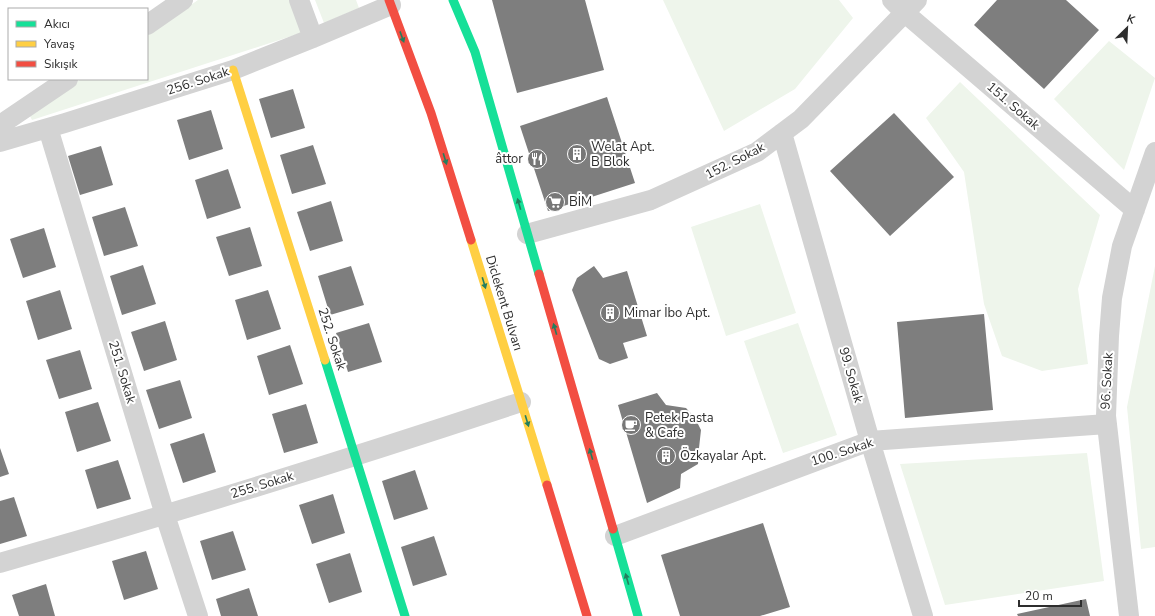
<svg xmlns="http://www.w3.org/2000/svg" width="1155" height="616" font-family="'Nunito Sans',sans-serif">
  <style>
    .green { fill: #eef5eb }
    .building { fill: #7e7e7e }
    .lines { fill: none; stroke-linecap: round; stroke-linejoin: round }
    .street { stroke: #d3d3d3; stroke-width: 20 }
    .fast { stroke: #16e098; stroke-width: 9 }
    .slow { stroke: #ffcf43; stroke-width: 9 }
    .jam { stroke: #f24e42; stroke-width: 9 }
    .oneway { fill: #237e5e }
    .labels { text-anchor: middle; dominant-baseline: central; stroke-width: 4; stroke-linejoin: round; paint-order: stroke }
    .street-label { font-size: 13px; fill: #2e2e2e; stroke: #fff }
    .poi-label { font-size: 13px; fill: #2e2e2e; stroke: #fff; text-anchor: start }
  </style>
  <rect width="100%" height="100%" fill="#fff"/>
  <path class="green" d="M198 0H291L304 32 32 120 29 114 81 79H147V35Z
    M315 0H356L359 8 324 23Z
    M663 0H839L853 18 795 89 724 131Z
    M1109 41 1155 78 1124 170 1054 99Z
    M960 82 1100 215 1078 289 1088 364 1042 371 1002 356 984 304 964 172 926 118Z
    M760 204 796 313 726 336 691 227Z
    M1155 266V547L1141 549 1127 407Z
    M798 323 837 435 783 453 744 341Z
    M1087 453 1104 581 945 605 900 464Z"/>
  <path class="building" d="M492 0H585L604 70 517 93Z
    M997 0H1066L1099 30 1044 89 974 25Z
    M293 89 305 128 271 138 259 99Z
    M607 97 635 183 548 211 520 126Z
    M211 110 223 149 189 160 177 120Z
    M894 113 954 177 890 236 830 171Z
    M313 145 326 184 292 194 280 155Z
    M101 146 113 185 80 195 68 156Z
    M228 169 241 208 207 219 195 180Z
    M331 201 343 241 310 251 297 212Z
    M125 207 138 246 104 256 92 217Z
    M250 227 262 266 229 276 216 237Z
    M44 228 56 267 23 278 10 239Z
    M143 265 156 304 122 315 110 276Z
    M351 266 364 305 330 315 318 276Z
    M594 266 603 278 627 271 647 336 623 343 628 358 610 364 599 359 572 290 577 278Z
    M60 290 72 329 38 340 26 301Z
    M268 290 281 329 247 340 235 300Z
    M984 314 993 410 905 418 897 322Z
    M165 321 177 360 144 371 131 332Z
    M369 323 382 362 348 372 336 333Z
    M290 345 303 384 269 395 257 356Z
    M80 350 92 389 59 399 46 360Z
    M180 380 192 418 159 429 146 390Z
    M657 393 666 405 686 408 695 418 701 430 699 448 698 464 681 474 680 488 647 503 618 405Z
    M98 402 111 441 77 452 65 412Z
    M306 404 318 443 284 453 272 414Z
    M204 433 216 472 183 483 170 444Z
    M0 448 9 474 0 477Z
    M118 460 131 499 97 509 85 470Z
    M415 470 428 509 394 520 382 481Z
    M333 494 345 533 312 544 299 505Z
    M14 497 27 536 0 544V501Z
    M763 523 790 607 760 616H680L661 555Z
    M233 531 246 570 212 580 200 541Z
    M434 536 447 575 413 586 401 547Z
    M146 551 158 589 124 600 112 561Z
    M350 553 362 592 329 603 316 564Z
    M46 584 55 616H19L12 595Z
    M249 588 258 616H221L216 599Z
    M1086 599 1090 616H1018L1017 614Z"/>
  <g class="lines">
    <path class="street" d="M299 0 313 38
      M892 0 905 13 1135 210
      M147 25 183 0
      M0 125 68 79
      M48 128 165 515 198 616
      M782 133 870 441 923 616
      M0 142 65 123 233 70 313 38 391 5
      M527 234 651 200 757 152 801 119 917 0
      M615 536 870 441 1107 424
      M0 563C175 513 349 459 521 402
      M1129 616 1106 416 1109 336 1112 298 1122 246 1155 152"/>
    <path class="fast" d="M453 0 475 52 539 274
      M325 360 405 616
      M613 529 638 616"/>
    <path class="slow" d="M233 70 325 360
      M471 240 547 485"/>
    <path class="jam" d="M389 0 431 113 471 240
      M539 274 613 529
      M547 485 587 616"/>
  </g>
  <defs><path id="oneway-solid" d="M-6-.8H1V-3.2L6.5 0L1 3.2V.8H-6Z"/></defs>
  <g class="oneway">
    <use href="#oneway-solid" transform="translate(402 37) rotate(70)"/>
    <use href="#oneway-solid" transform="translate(445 159) rotate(73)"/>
    <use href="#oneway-solid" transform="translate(519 204) rotate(-106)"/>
    <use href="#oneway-solid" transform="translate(484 283) rotate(73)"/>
    <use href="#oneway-solid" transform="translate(555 329) rotate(-106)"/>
    <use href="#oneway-solid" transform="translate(527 421) rotate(73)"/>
    <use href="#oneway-solid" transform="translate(591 454) rotate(-106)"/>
    <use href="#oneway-solid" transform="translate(627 579) rotate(-106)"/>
  </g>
  <defs>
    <g id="building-disc" transform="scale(1)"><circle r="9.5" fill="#777" stroke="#fff"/><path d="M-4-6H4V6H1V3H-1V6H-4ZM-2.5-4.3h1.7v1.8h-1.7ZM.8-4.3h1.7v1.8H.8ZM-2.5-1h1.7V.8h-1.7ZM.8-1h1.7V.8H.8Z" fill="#fff"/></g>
    <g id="restaurant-disc" transform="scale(1)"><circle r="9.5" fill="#777" stroke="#fff"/><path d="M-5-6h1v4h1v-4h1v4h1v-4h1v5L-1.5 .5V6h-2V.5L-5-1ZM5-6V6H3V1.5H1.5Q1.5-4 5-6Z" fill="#fff"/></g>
    <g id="supermarket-disc" transform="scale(1)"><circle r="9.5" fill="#777" stroke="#fff"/><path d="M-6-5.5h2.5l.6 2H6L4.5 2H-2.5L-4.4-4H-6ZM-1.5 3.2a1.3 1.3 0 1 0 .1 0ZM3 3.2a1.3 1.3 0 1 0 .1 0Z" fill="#fff"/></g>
    <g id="cafe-disc" transform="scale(1)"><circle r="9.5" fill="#777" stroke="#fff"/><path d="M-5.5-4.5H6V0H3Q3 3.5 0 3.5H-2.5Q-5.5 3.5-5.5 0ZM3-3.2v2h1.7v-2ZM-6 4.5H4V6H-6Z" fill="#fff"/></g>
  </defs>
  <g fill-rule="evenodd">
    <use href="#building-disc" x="577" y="154"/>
    <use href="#restaurant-disc" x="537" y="159"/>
    <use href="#supermarket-disc" x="555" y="202"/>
    <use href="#building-disc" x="610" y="313"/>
    <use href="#cafe-disc" x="631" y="425"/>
    <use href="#building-disc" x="666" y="456"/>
  </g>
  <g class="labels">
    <g class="street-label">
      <text transform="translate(198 81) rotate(-18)">256. Sokak</text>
      <text transform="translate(1013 106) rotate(41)">151. Sokak</text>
      <text transform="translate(735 161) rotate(-27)">152. Sokak</text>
      <text transform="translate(504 303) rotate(73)">Diclekent Bulvarı</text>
      <text transform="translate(332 339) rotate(72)">252. Sokak</text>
      <text transform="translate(122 372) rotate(73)">251. Sokak</text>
      <text transform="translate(851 375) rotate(74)">99. Sokak</text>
      <text transform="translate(1107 381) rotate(-87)">96. Sokak</text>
      <text transform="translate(842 452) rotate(-18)">100. Sokak</text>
      <text transform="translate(262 485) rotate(-17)">255. Sokak</text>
    </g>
    <g class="poi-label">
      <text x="591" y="147">Welat Apt.<tspan x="591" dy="15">B Blok</tspan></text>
      <text x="523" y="159" text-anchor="end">âttor</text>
      <text x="569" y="202">BİM</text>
      <text x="624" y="313">Mimar İbo Apt.</text>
      <text x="645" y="418">Petek Pasta<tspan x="645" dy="15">&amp; Cafe</tspan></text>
      <text x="680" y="456">Özkayalar Apt.</text>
    </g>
  </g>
  <rect x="8" y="8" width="140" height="72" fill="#ffffff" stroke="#ababab"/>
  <rect x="16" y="21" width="20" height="6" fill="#16e098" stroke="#ababab"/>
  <text x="44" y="28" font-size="12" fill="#2e2e2e">Akıcı</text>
  <rect x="16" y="41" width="20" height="6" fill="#ffcf43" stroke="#ababab"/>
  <text x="44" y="48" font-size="12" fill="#2e2e2e">Yavaş</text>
  <rect x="16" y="61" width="20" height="6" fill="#f24e42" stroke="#ababab"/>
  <text x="44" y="68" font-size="12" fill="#2e2e2e">Sıkışık</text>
  <g transform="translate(1127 28) rotate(24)" stroke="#ffffff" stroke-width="3" paint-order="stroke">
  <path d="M0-3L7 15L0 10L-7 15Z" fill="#2e2e2e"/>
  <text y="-6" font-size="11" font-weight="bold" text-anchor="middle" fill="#2e2e2e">K</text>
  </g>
  <path d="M1019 600v6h62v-6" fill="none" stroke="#2e2e2e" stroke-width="2"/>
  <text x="1025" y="600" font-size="12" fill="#2e2e2e" stroke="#ffffff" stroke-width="3" paint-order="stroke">20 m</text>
</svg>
